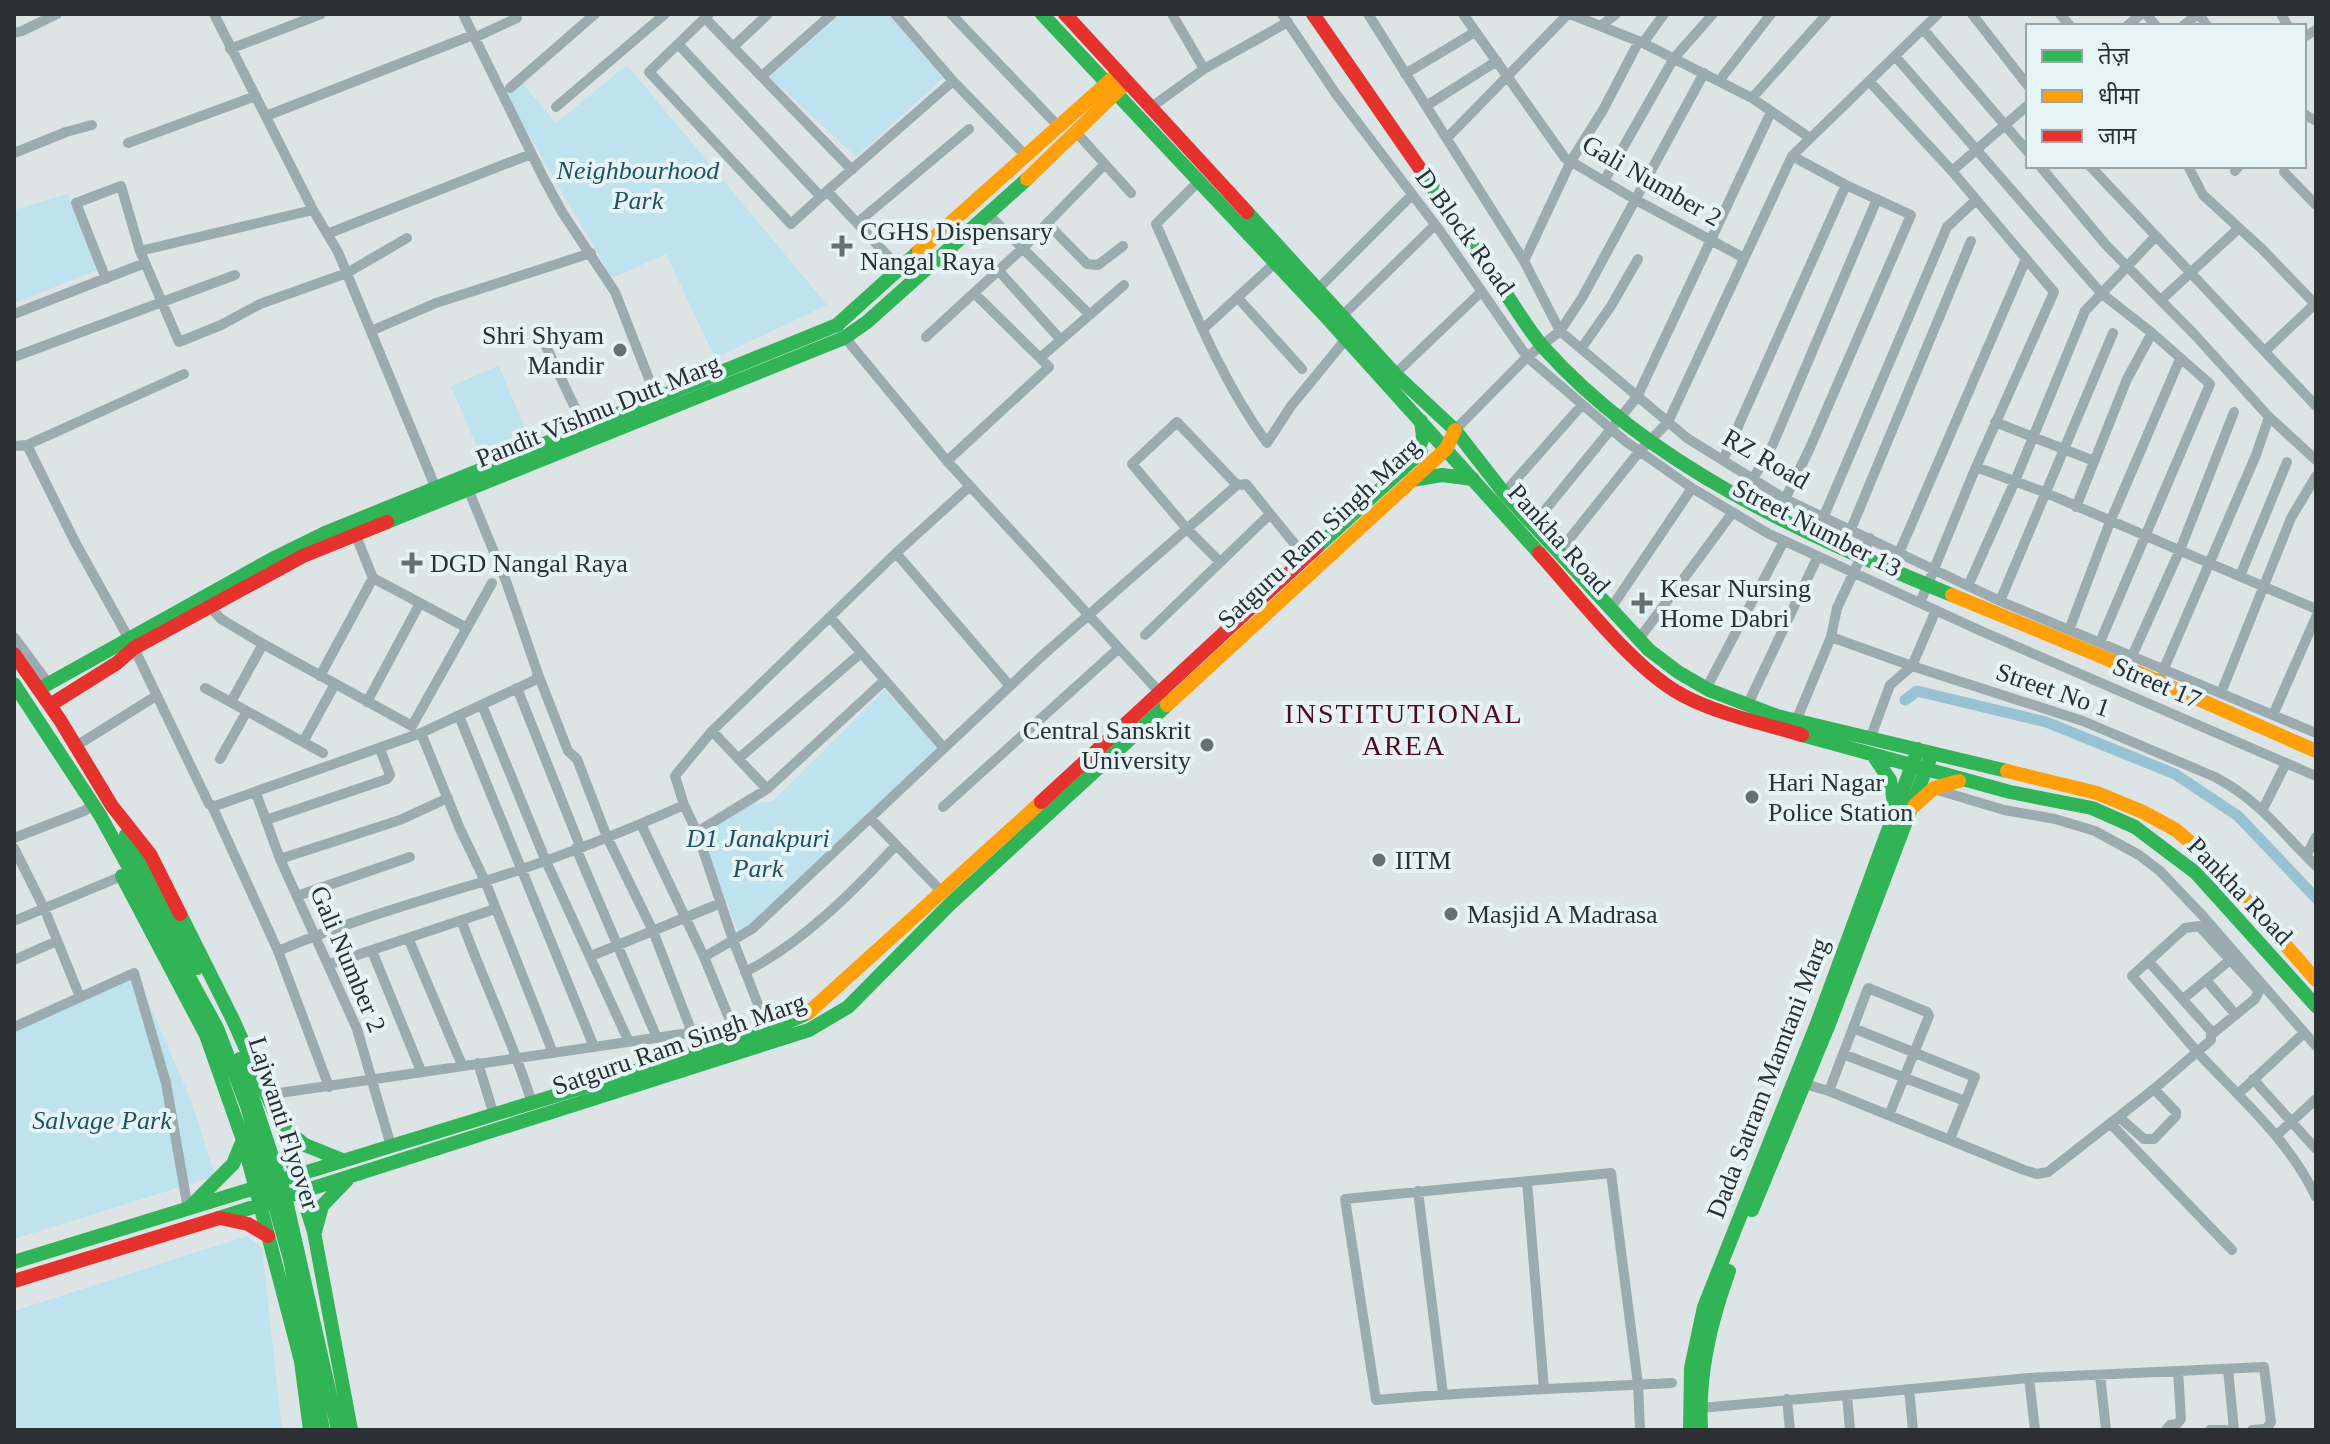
<svg xmlns="http://www.w3.org/2000/svg" width="2330" height="1444" font-family="'Times New Roman','Noto Sans Devanagari',serif">
  <style>
    .green { fill: #bee2ee }
    .lines { fill: none; stroke-linecap: round; stroke-linejoin: round }
    .canal { stroke: #97c2d2; stroke-width: 11 }
    .street { stroke: #9cabb0; stroke-width: 10 }
    .fast { stroke: #30b455; stroke-width: 14 }
    .slow { stroke: #ff9f0a; stroke-width: 14 }
    .jam { stroke: #e5322d; stroke-width: 14 }
    .poi-dot { fill: #696f71; stroke: #e6f3f7; stroke-width: 3 }
    .labels { text-anchor: middle; dominant-baseline: central; stroke-width: 8; stroke-linejoin: round; paint-order: stroke }
    .park-label { font-size: 26px; font-style: italic; fill: #215363; stroke: #e6f3f7 }
    .street-label { font-size: 26px; fill: #2b3032; stroke: #e6f3f7 }
    .poi-label { font-size: 26px; fill: #2b3032; stroke: #e6f3f7; text-anchor: start }
    .neighbourhood-label { font-size: 28px; letter-spacing: 2px; fill: #500a1c; stroke: #e6f3f7 }
  </style>
  <rect width="100%" height="100%" fill="#dde4e6"/>
  <path class="green" d="M841 14H888L943 78 856 157 770 77Z
    M627 65 827 305 715 358 666 254 612 278 506 96 522 83 556 123Z
    M68 194 98 270 14 303V210Z
    M499 366 529 437 481 457 451 386Z
    M885 690 937 747 750 925 738 932 701 835 756 802H772Z
    M137 976 191 1100 215 1176 14 1239V1027Z
    M247 1236 262 1248 282 1430H14V1311Z"/>
  <g class="lines">
    <path class="canal" d="M1905 700 1917 691 2046 722 2175 774 2238 816 2316 898"/>
    <path class="street" d="M214 14 313 210 338 252 437 491
      M463 14 543 177 562 212 615 292 656 397
      M709 14 649 72 791 224 827 191 901 270
      M895 14 953 81 1027 157
      M951 14 1059 127
      M1172 14 1204 69
      M1282 14 1336 94 1440 231 1527 357 1625 441 1692 488 1769 534 1981 631 2316 776
      M1368 14 1524 261 1560 331 1687 438 1785 499 2000 601 2316 733
      M1463 14 1565 158 1636 200 1744 258
      M1570 14 1643 43 1752 98 1810 138
      M1972 14 2028 86
      M2060 14 2070 26
      M2146 14 2156 26
      M2199 14 2207 26
      M2281 14 2288 26
      M705 18 852 170
      M1601 26 1616 14
      M2127 26 2141 14
      M2183 26 2198 14
      M1923 29 2028 152
      M14 33 22 31 57 14
      M2304 37 2316 30
      M474 38 517 18 515 14
      M1643 43 1664 14
      M678 44 821 197
      M733 47 768 14
      M230 49 321 14
      M1895 56 2101 293 2152 333 2210 384 2100 642
      M1405 74 1475 32
      M762 76 832 14
      M1719 81 1771 14
      M1869 81 1952 171 2054 292 1976 467 2044 492 2316 609
      M510 88 595 14
      M1752 98 1827 14
      M1426 106 1497 61
      M556 107 665 14
      M1150 108 1204 69 1288 22
      M2304 114 2316 121
      M266 116 473 35
      M1076 132 1131 193
      M1447 138 1568 14
      M128 143 256 96
      M14 153 66 132 92 125
      M2040 166 2106 245 2195 335 2269 417 2316 460
      M2090 166 2316 406
      M2188 166 2203 195 2262 249 2316 305
      M1952 171 2028 105
      M2235 171 2239 166
      M2284 172 2316 205
      M1199 181 1156 224C1189 298 1219 377 1267 443L1291 406 1346 339
      M1604 181 1674 58 1713 14
      M827 191 953 81
      M313 210 140 251 179 342 221 325 260 304 347 273 407 238
      M989 215 1090 315
      M857 223 969 129
      M1047 223 1087 264 1098 265 1123 246
      M327 234 531 154
      M1524 261 1571 161 1603 110 1639 41
      M998 270 1061 340
      M106 279 76 203 121 186 140 251
      M1317 290 1412 195
      M974 293 1040 358
      M1238 298 1302 369
      M2161 300 2239 228
      M14 314 145 263
      M1342 316 1435 225
      M1203 329 1275 263
      M371 331 436 303 591 253
      M842 334 947 461 1163 696
      M926 337 1023 248 1103 166
      M542 338 584 427
      M1581 349 1611 306 1638 259
      M2265 351 2316 303
      M14 357 235 275
      M1395 374 1481 292
      M1995 422 2094 461
      M1455 430 1527 357 1560 331 1582 298 1704 73
      M27 445 75 542 134 648 209 804 215 806 421 733
      M14 446 27 445 184 374
      M1723 460 1846 185 1792 156
      M947 461 1049 367 1040 358 1124 285
      M468 489 506 581 538 674 535 680 421 733 460 829 485 881 553 1053
      M1504 493 1582 405
      M1742 498 1773 444 1877 199
      M1785 499 1809 450 1911 215 1846 185
      M2076 507 2127 379 2152 333
      M1824 516 1947 227 1976 200
      M1533 525 1637 397 1771 112
      M1851 529 1971 241
      M356 536 373 578 467 628
      M896 553 1010 686
      M1558 553 1639 452 1668 422 1792 156 1938 14
      M1899 553 2026 259
      M1220 562 1187 529 1132 464 1177 422 1237 485 1246 484 1306 558
      M2240 576 2287 462
      M1968 586 2015 481 2085 311 2155 237
      M2000 601 2113 333
      M1920 603 1976 467
      M210 607 221 619 263 644 412 726 492 583
      M1611 608 1692 488
      M830 617 944 748
      M2069 630 2110 522 2180 359
      M1145 635 1270 514
      M14 637 49 684
      M1831 637 1837 608 1870 538
      M1639 639 1733 512
      M2132 656 2180 550 2234 412
      M2162 673 2256 455 2269 417
      M538 674 568 751 577 759 607 837 653 931 693 1035
      M320 676 373 578
      M205 688 323 753
      M517 688 580 846
      M1706 689 1784 541
      M2221 693 2291 518 2316 476
      M231 702 263 644
      M367 702 420 603
      M482 705 545 859 629 1042
      M1747 706 1818 556
      M2273 715 2316 617
      M459 716 594 1047
      M1796 721 1831 637 1912 666 2083 721 2215 777C2259 800 2281 832 2316 866
      M712 731 767 789
      M1870 739 1890 685 1912 666 1936 610
      M303 742 335 684
      M76 746 156 696
      M220 759 247 711
      M738 759 861 653
      M1934 789 2004 810 2055 819 2095 831 2139 855 2160 871 2202 915 2316 1046
      M256 793 280 859 357 1029 391 1146
      M212 806 278 951 329 1087
      M943 807 1119 648
      M2263 809 2286 763
      M870 818 941 891
      M266 820 387 779 390 775 380 749
      M641 824 704 957 738 1040
      M697 832 767 789 885 680
      M14 838 84 811 93 805
      M14 848 44 908 80 997
      M576 848 657 1038
      M2306 856 2316 837
      M280 859 400 820 448 798
      M297 896 410 857
      M14 921 122 876
      M462 922C484 983 513 1041 532 1103
      M409 940 462 1065
      M278 951C344 923 413 903 482 882 550 861 619 834 684 805
      M372 951 421 1071
      M591 956 721 903
      M704 957 752 929 1043 655 1237 485
      M14 960 57 941
      M330 964 495 909
      M745 972C801 944 854 891 896 845
      M2206 980 2236 1015
      M2183 999 2230 960
      M14 1027 134 973 166 1083 188 1209
      M1853 1028 1868 988 1927 1012 1929 1016 1889 1115
      M768 1030 733 940 697 832 684 805 675 776 712 731 896 553 970 486
      M2212 1034 2255 999 2259 991 2199 926 2185 928 2132 976C2155 1002 2177 1029 2200 1055 2242 1100 2289 1140 2316 1197
      M1843 1054 1965 1101
      M478 1063 494 1115
      M2253 1079 2316 1149
      M1805 1084 1829 1091 2024 1170 2037 1174 2048 1172 2154 1089 2211 1040V1031L2149 962
      M1829 1091 1853 1028 1975 1077 1950 1139
      M2238 1094 2304 1033
      M266 1095 689 1033 693 1035 699 1052
      M2119 1117 2144 1139H2154L2176 1116V1112L2154 1089
      M2111 1124 2232 1250
      M2277 1135 2316 1099
      M1527 1181 1544 1389
      M1418 1191 1443 1394
      M2228 1369 2234 1430
      M2100 1375 2106 1430
      M2029 1378 2035 1430
      M1909 1389 1913 1430
      M1847 1395 2029 1378 2264 1367 2271 1422 2266 1429 2252 1430
      M1787 1399 1790 1430
      M1700 1408 1847 1395 1850 1430
      M1640 1430 1638 1384 1611 1173 1345 1199 1376 1400C1474 1391 1573 1388 1672 1383
      M2166 1430 2170 1425 2177 1424 2181 1419 2178 1371
      M2210 1430H2229"/>
    <path class="fast" d="M1042 14 1329 320 1539 553
      M1423 173C1449 212 1476 250 1502 288 1516 308 1528 330 1544 348 1651 467 1807 536 1952 595
      M1247 212 1395 374 1455 430 1504 493 1649 650 1678 672 1709 690 1777 716 2007 771
      M1414 459 1423 437 1421 421
      M1412 480 1442 475 1473 479
      M387 522 844 338 867 322 1027 179
      M1317 547 1421 452
      M14 684 100 815 217 1028 247 1106 290 1259 323 1430
      M39 689 272 559 325 533 837 325 919 251
      M1802 735 2010 792 2092 808 2135 827 2196 873 2316 1006
      M1873 755 1890 780 1896 814
      M126 835 197 968
      M122 876 206 1035 243 1140 301 1361 310 1430
      M180 914 233 1020 281 1126 314 1232 351 1430
      M240 1059 285 1196 338 1430
      M281 1126 305 1145 342 1160
      M191 1206 233 1164 243 1140
      M1752 1210 1829 1024 1929 761
      M219 1218 809 1030 848 1007 950 904 1167 705
      M315 1232 322 1206 347 1180
      M14 1262 772 1029 808 1013
      M1690 1430 1691 1368 1704 1307 1818 1021 1918 749
      M1701 1430C1698 1374 1710 1324 1729 1271"/>
    <path class="slow" d="M1027 179 1123 86
      M919 251 1115 76
      M1952 595 2105 658 2316 751
      M1167 705 1446 449 1455 430
      M2007 771 2097 793 2143 812 2176 830 2212 861 2316 980
      M1914 806 1934 788 1959 781
      M808 1013 1041 802"/>
    <path class="jam" d="M1065 14 1247 212
      M1313 14 1423 173
      M1539 553C1578 596 1634 670 1684 696 1720 715 1763 723 1802 735
      M14 654 60 720 112 806 150 854 180 914
      M50 705 117 663 134 648 303 556 387 522
      M1041 802 1317 547
      M220 1218 248 1224 268 1236
      M14 1281 219 1218"/>
  </g>
  <g class="poi-dot">
    <path d="M838 234h8v8h8v8h-8v8h-8v-8h-8v-8h8z"/>
    <circle cx="620" cy="350" r="8"/>
    <path d="M408 551h8v8h8v8h-8v8h-8v-8h-8v-8h8z"/>
    <path d="M1638 591h8v8h8v8h-8v8h-8v-8h-8v-8h8z"/>
    <circle cx="1207" cy="745" r="8"/>
    <circle cx="1752" cy="797" r="8"/>
    <circle cx="1379" cy="860" r="8"/>
    <circle cx="1451" cy="914" r="8"/>
  </g>
  <g class="labels">
    <g class="park-label">
      <text x="638" y="170">Neighbourhood<tspan x="638" dy="30">Park</tspan></text>
      <text x="758" y="838">D1 Janakpuri<tspan x="758" dy="30">Park</tspan></text>
      <text x="102" y="1120">Salvage Park</text>
    </g>
    <g class="street-label">
      <text transform="translate(1652 181) rotate(30)">Gali Number 2</text>
      <text transform="translate(1465 232) rotate(54)">D Block Road</text>
      <text transform="translate(598 411) rotate(-22)">Pandit Vishnu Dutt Marg</text>
      <text transform="translate(1766 459) rotate(30)">RZ Road</text>
      <text transform="translate(1817 528) rotate(27)">Street Number 13</text>
      <text transform="translate(1319 533) rotate(-43)">Satguru Ram Singh Marg</text>
      <text transform="translate(1559 539) rotate(48)">Pankha Road</text>
      <text transform="translate(2157 683) rotate(23)">Street 17</text>
      <text transform="translate(2053 690) rotate(19)">Street No 1</text>
      <text transform="translate(2240 891) rotate(46)">Pankha Road</text>
      <text transform="translate(348 959) rotate(67)">Gali Number 2</text>
      <text transform="translate(679 1044) rotate(-19)">Satguru Ram Singh Marg</text>
      <text transform="translate(1768 1078) rotate(-69)">Dada Satram Mamtani Marg</text>
      <text transform="translate(284 1123) rotate(72)">Lajwanti Flyover</text>
    </g>
    <g class="poi-label">
      <text x="860" y="231">CGHS Dispensary<tspan x="860" dy="30">Nangal Raya</tspan></text>
      <text x="604" y="335" text-anchor="end">Shri Shyam<tspan x="604" dy="30">Mandir</tspan></text>
      <text x="430" y="563">DGD Nangal Raya</text>
      <text x="1660" y="588">Kesar Nursing<tspan x="1660" dy="30">Home Dabri</tspan></text>
      <text x="1191" y="730" text-anchor="end">Central Sanskrit<tspan x="1191" dy="30">University</tspan></text>
      <text x="1768" y="782">Hari Nagar<tspan x="1768" dy="30">Police Station</tspan></text>
      <text x="1395" y="860">IITM</text>
      <text x="1467" y="914">Masjid A Madrasa</text>
    </g>
    <g class="neighbourhood-label">
      <text x="1404" y="713">INSTITUTIONAL<tspan x="1404" dy="32">AREA</tspan></text>
    </g>
  </g>
  <rect width="2330" height="1444" fill="none" stroke="#2b3032" stroke-width="32"/>
  <rect x="2026" y="24" width="280" height="144" fill="#e6f3f7" stroke="#9ba5a8" stroke-width="2"/>
  <rect x="2042" y="50" width="40" height="12" fill="#30b455" stroke="#9ba5a8" stroke-width="2"/>
  <text x="2098" y="64" font-size="24" fill="#2b3032">तेज़</text>
  <rect x="2042" y="90" width="40" height="12" fill="#ff9f0a" stroke="#9ba5a8" stroke-width="2"/>
  <text x="2098" y="104" font-size="24" fill="#2b3032">धीमा</text>
  <rect x="2042" y="130" width="40" height="12" fill="#e5322d" stroke="#9ba5a8" stroke-width="2"/>
  <text x="2098" y="144" font-size="24" fill="#2b3032">जाम</text>
</svg>
